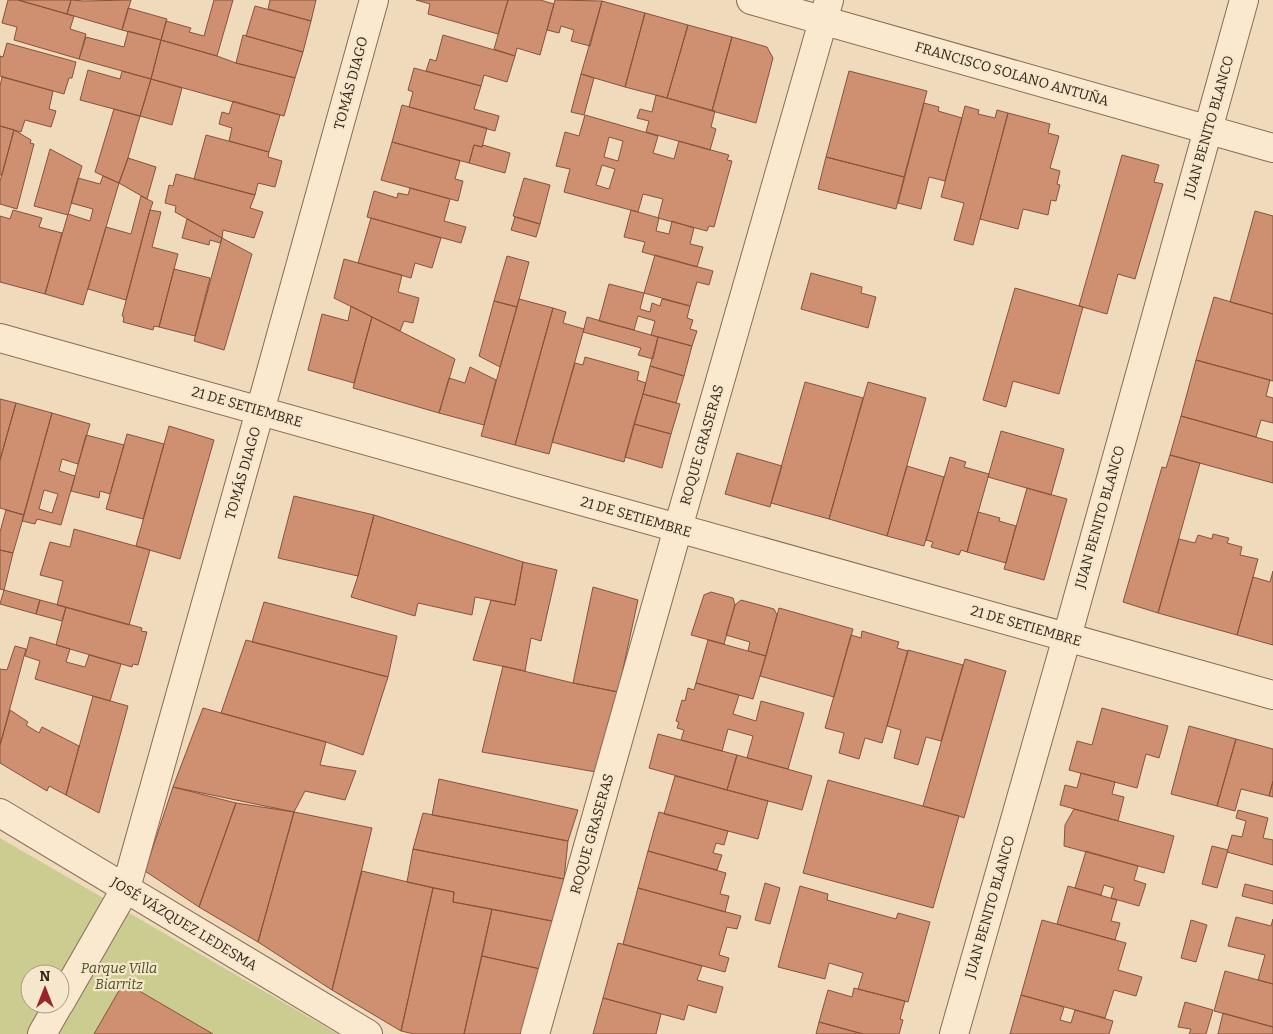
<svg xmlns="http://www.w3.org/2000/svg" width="1273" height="1034" font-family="Bitter,serif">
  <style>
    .green { fill: #cbcd90; fill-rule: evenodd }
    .building { fill: #ce9071; stroke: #87523b; fill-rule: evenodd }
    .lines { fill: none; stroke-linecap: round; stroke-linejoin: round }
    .minor-casing { stroke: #876b55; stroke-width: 30 }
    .minor { stroke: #fae9cf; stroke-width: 28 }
    .labels { text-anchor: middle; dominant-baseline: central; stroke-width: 4.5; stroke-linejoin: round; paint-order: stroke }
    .street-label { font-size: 14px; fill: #35251b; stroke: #f6e6cc }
    .park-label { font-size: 14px; font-style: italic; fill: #4a5221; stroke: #f6e6cc }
  </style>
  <rect width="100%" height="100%" fill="#efdbbc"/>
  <path class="green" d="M0 838 338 1034H0ZM30 974H60V1004H30Z"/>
  <path class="building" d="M8 0H18L74 16 70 29 86 34 79 59 14 40 17 27 2 23Z
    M18 0H71L67 14Z
    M71 0 84 1 131 0 122 30 67 14Z
    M214 0H233L217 56 161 40 166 21 191 28 189 32 204 36Z
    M270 0H316L311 21 268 9Z
    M416 0H508L498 34 428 14 430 4Z
    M508 0H540L554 4 540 55 517 48 515 56 494 49Z
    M555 0 602 1 590 46 571 41 574 30 561 26 559 33 547 30Z
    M602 1 645 13 625 87 581 74Z
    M255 6 311 21 303 52 246 36Z
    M128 8 167 19 161 40 122 30Z
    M645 13 688 25 667 98 625 87Z
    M688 25 732 37 712 111 667 98Z
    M128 31 161 40 151 79 79 59 86 37 124 47Z
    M243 35 303 52 295 78 236 63Z
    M443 35 515 56 507 82 484 75 481 86 426 71 430 59 436 61Z
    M732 37 767 47 773 58 756 123 712 111Z
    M161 40 217 56 236 63 295 78 284 116 151 79Z
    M7 43 76 62 72 78H69L64 94 0 76V56L3 57Z
    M414 68 481 86 474 109 499 116 495 131 409 107 413 92 408 90Z
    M88 70 120 79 122 71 151 79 140 116 80 100Z
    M849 71 927 91 904 177 826 157Z
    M581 74 594 78 584 115 571 112Z
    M2 77 53 91 49 109 56 111 51 127 25 120 21 132 0 126V86Z
    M151 79 182 88 172 125 140 116Z
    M656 95 715 111 711 127 716 129 710 150 646 132 649 121 637 118 640 109 652 112Z
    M233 101 280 115 269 152 229 141 232 128 219 124 222 112 229 114Z
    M924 103 939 107 938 111 962 118 945 181 929 177 921 209 898 203Z
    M402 105 487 128 482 147 474 145 469 163 392 142Z
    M965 106 979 110 978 114 995 118 997 110 1008 113 973 245 954 240 964 203 941 197Z
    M114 109 140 116 128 158 119 183 95 172Z
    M1008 113 1050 124 1048 133 1059 136 1050 168 1060 171 1057 184 1060 185 1056 201 1051 200 1048 215 1023 209 1018 229 980 219Z
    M585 115 658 136 653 153 674 159 679 141 729 155 727 160 732 161 714 227 709 226 707 231 658 218 663 199 643 194 638 212 564 192 570 169 556 166 565 132 579 136ZM609 137 623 141 618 161 604 157ZM602 165 615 169 609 189 596 185Z
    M0 126 14 130 2 175H0Z
    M14 130 31 140 30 143 34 144 17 209 0 204V181Z
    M206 135 269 152 268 157 282 161 275 187 258 183 255 195 194 179Z
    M392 142 460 161 455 179 463 181 458 201 381 180Z
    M474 145 482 147 483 145 510 153 505 173 469 163Z
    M50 149 82 166 68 215 34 206Z
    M1122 155 1159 165 1154 182 1163 184 1135 279 1118 274 1107 314 1079 306Z
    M826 157 904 177 896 209 818 189Z
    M128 158 156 167 147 199 119 183Z
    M176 174 255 195 250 208 263 212 254 238 223 230 222 238 175 212 176 206 165 203 169 185 173 186Z
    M103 176 119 183 83 305 45 294 68 214 90 221 93 209 71 203 78 178 100 184Z
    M524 178 550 185 540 224 513 216Z
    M410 188 450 199 444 221 466 227 461 243 367 217 374 191 397 198 398 193 408 195Z
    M141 196 153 202 150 210 126 300 88 289 106 227 131 234Z
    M13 210 42 218 39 227 62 233 45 294 0 282V216L10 219Z
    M150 210 161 212 152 247 178 254 159 327 154 326 153 330 123 322 124 317 122 316Z
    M631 210 659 218 656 231 669 234 672 221 694 228 690 244 703 247 697 267 642 252 645 242 624 237Z
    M1255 211 1273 216V314L1230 302Z
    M515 217 540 224 536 237 511 230Z
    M371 218 441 238 432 268 415 263 411 278 358 263Z
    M187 219 222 238 220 243 210 240 209 245 182 238Z
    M222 238 252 254 224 350 194 341Z
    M655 255 713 271 709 285 697 282 690 306 644 293Z
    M507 256 529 262 517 307 494 301Z
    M344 259 402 275 398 292 419 298 413 323 404 321 400 331 334 298Z
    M174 269 210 278 195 336 159 327Z
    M811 273 862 287 861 293 876 297 868 328 801 309Z
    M609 284 644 293 640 309 650 312 652 303 660 306 662 299 690 306 687 318 693 320 690 329 697 331 692 346 651 335 655 321 638 316 634 330 599 321Z
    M1015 288 1083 307 1059 394 1013 381 1006 407 983 400Z
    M1214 297 1273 314V381L1196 360Z
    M519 299 553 308 515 445 481 436Z
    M494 301 517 307 500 367 479 356Z
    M351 306 372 317 354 383 308 370 322 314 348 321Z
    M553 308 566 312 563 323 584 329 549 454 515 445Z
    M372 317 455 359 439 413 353 388Z
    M587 317 658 337 653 359 638 355 641 348 583 332Z
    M658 337 692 346 684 376 650 366Z
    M585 357 639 372 637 380 646 383 624 462 552 442 575 363 583 365Z
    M1196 360 1270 380 1266 396 1273 398V423L1261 420 1256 437 1181 416Z
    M650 366 684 376 676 403 643 394Z
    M470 367 496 380 484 425 439 413 449 378 465 383Z
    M805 382 863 398 829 519 771 503Z
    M868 382 926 398 887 536 829 519Z
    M643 394 680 404 671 434 634 424Z
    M0 399 16 403 0 460Z
    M16 403 52 413 24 515 0 508V460Z
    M52 413 90 424 78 464 62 459 59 471 75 476 61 525 37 519 35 524 22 521ZM44 490 58 494 52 513 39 509Z
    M1181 416 1273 442V483L1170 455Z
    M634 424 671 434 662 468 625 457Z
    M169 426 214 440 180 559 136 546Z
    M1001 431 1064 449 1051 495 988 477Z
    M127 434 164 444 143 519 106 509Z
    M86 435 124 445 110 494 100 491 99 498 71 491Z
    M737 453 782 466 770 507 725 494Z
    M1170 455 1200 463 1158 613 1123 602 1162 467 1166 468Z
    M950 457 966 462 964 467 989 474 967 552 961 550 959 555 931 547 933 542 926 540Z
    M907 466 944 477 924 546 887 536Z
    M1027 488 1067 499 1044 580 1004 569Z
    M294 496 374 515 358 576 278 558Z
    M6 510 24 515 13 553 0 550V532Z
    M978 512 1000 518 999 521 1016 526 1006 563 967 552Z
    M374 515 523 562 515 605 475 597 472 615 418 603 415 616 351 597 358 576Z
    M74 529 150 550 129 625 57 605 63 581 40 575 50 542 70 547Z
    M1213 534 1229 538 1227 543 1242 547 1240 555 1258 559 1237 635 1158 613 1179 539 1195 543 1198 535 1212 539Z
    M0 550 13 553 4 590 0 589Z
    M523 562 557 570 541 641 531 638 525 671 473 660 491 600 515 605Z
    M1273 571V645L1237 635 1253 577 1270 582Z
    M593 587 638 600 618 692 573 683Z
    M4 590 40 600 36 614 0 604Z
    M711 592 733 598 735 605 724 644 691 635 704 595Z
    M40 600 66 607 62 621 36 614Z
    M741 600 774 609 777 615 766 656 748 651 750 642 726 635 735 605Z
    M264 602 397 636 388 677 252 642Z
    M66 607 142 628 141 631 147 632 138 665 133 664 132 667 56 645Z
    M779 608 853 629 834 697 760 676Z
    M862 631 899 642 897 648 908 651 882 743 865 738 859 759 839 753 844 733 825 728 851 635 861 638Z
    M30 637 70 649 66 662 85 667 89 655 121 664 110 701 35 679 40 661 25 656Z
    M246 640 388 677 363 755 326 742 221 713Z
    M708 640 766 656 753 699 696 683Z
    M15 646 26 649 0 745V669L7 670Z
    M908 650 963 665 941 741 926 737 918 765 894 758 901 730 887 726Z
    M965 659 1006 671 964 818 959 816 923 806Z
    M503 666 573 683 618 692 596 772 482 752Z
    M696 683 739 695 733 714 756 721 761 701 804 713 788 769 747 758 753 736 728 729 722 751 681 740 684 730 677 728 679 722 676 721 682 700 685 701 688 688 694 690Z
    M93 696 128 706 99 813 66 795Z
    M203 708 326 742 320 765 356 771 345 800 305 791 294 812 173 787Z
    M1102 708 1168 726 1159 758 1146 754 1137 788 1069 770 1077 741 1092 745Z
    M10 710 28 722 26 725 39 733 42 727 79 746 66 795 49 786 47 791 0 763V745Z
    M1189 726 1236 739 1217 806 1171 794Z
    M658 734 737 755 727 790 649 768Z
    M1236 739 1273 749V781L1269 796 1241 789 1235 811 1217 806Z
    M737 755 812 776 802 810 727 790Z
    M1081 773 1115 782 1112 794 1124 797 1118 821 1060 805 1065 785 1077 788Z
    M675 776 768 801 758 839 664 814Z
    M439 779 578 810 568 841 432 815Z
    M828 780 959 816 933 908 803 873Z
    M1273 781V797L1269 796Z
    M173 787 236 803 199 907 145 871Z
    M236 803 294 812 258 942 199 907Z
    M1074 809 1174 836 1164 873 1064 846 1065 825Z
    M1238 810 1268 818 1263 838 1273 840V865L1227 852 1232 835 1242 837 1246 821 1236 818Z
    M294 812 372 828 332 990 258 942Z
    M659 812 728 831 724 845 716 843 713 853 722 855 717 870 648 851Z
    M423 813 568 841 564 879 413 849Z
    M1212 846 1228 850 1217 888 1202 884Z
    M413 849 564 879 557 922 453 902 454 892 407 882Z
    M648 851 726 873 720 894 729 896 725 912 638 888Z
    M1086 851 1138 866 1134 880 1146 884 1139 906 1111 898 1114 888 1104 885 1101 895 1075 888Z
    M362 871 433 888 401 1031 332 990Z
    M765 883 780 888 770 924 755 920Z
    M1245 884 1273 891V904L1242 896Z
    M800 886 828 894 827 900 896 919 898 913 930 922 908 1002 858 989 863 973 829 963 825 979 778 967Z
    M1068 886 1117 900 1111 921 1120 923 1115 940 1057 924Z
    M433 888 454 892 453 902 492 909 464 1034H414L401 1031Z
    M638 888 741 916 737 929 727 927 719 955 729 958 725 972 623 944Z
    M492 909 557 922 545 970 482 956Z
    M1236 917 1271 926 1273 919V984L1258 980 1265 955 1228 946Z
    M1042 920 1126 943 1118 970 1142 977 1136 996 1114 990 1105 1018 1021 995Z
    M1191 920 1207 925 1196 962 1181 958Z
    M618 943 702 966 697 980 723 987 716 1013 688 1005 684 1020 603 998Z
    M482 956 545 970 531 1034H464Z
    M1225 971 1273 984V1027L1214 1011Z
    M124 982 213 1034H94Z
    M854 988 905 1001 900 1019 903 1020 899 1034H863L819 1022 828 990 852 997Z
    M1021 995 1064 1007 1060 1020 1071 1023 1075 1010 1113 1021 1109 1034H1010Z
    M603 998 661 1014 656 1034H593Z
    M1185 1002 1213 1010 1206 1034H1189L1191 1029 1178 1027Z
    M1223 1013 1273 1027V1034H1218Z
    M819 1022 863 1034H816Z"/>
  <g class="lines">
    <g class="minor-casing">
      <path id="minor" d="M751 0 1273 148
        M0 338 1273 695
        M0 813 368 1034
        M60 1003 126 888 260 411 374 0
        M42 1034 59 1004
        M535 1034 678 528 829 0
        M954 1034 1067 637 1244 0"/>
    </g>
    <use href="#minor" class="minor"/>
  </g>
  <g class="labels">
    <g class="street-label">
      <text transform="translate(1012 74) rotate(16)">FRANCISCO SOLANO ANTUÑA</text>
      <text transform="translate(351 83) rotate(-75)">TOMÁS DIAGO</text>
      <text transform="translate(1209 127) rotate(-74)">JUAN BENITO BLANCO</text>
      <text transform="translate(247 407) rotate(16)">21 DE SETIEMBRE</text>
      <text transform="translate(702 445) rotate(-74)">ROQUE GRASERAS</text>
      <text transform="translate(243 473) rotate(-74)">TOMÁS DIAGO</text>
      <text transform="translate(636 517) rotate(16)">21 DE SETIEMBRE</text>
      <text transform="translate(1100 517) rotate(-74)">JUAN BENITO BLANCO</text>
      <text transform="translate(1026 626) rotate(16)">21 DE SETIEMBRE</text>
      <text transform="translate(592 834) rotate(-74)">ROQUE GRASERAS</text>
      <text transform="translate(990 907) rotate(-74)">JUAN BENITO BLANCO</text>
      <text transform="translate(184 924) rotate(31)">JOSÉ VÁZQUEZ LEDESMA</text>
    </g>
    <g class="park-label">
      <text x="119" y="968">Parque Villa<tspan x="119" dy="16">Biarritz</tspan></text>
    </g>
  </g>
  <g transform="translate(45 989)"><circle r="24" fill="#f6e6cc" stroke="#a99985"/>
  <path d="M0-4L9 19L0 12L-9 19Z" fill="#97242f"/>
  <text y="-8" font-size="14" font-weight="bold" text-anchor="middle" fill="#35251b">N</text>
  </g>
</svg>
